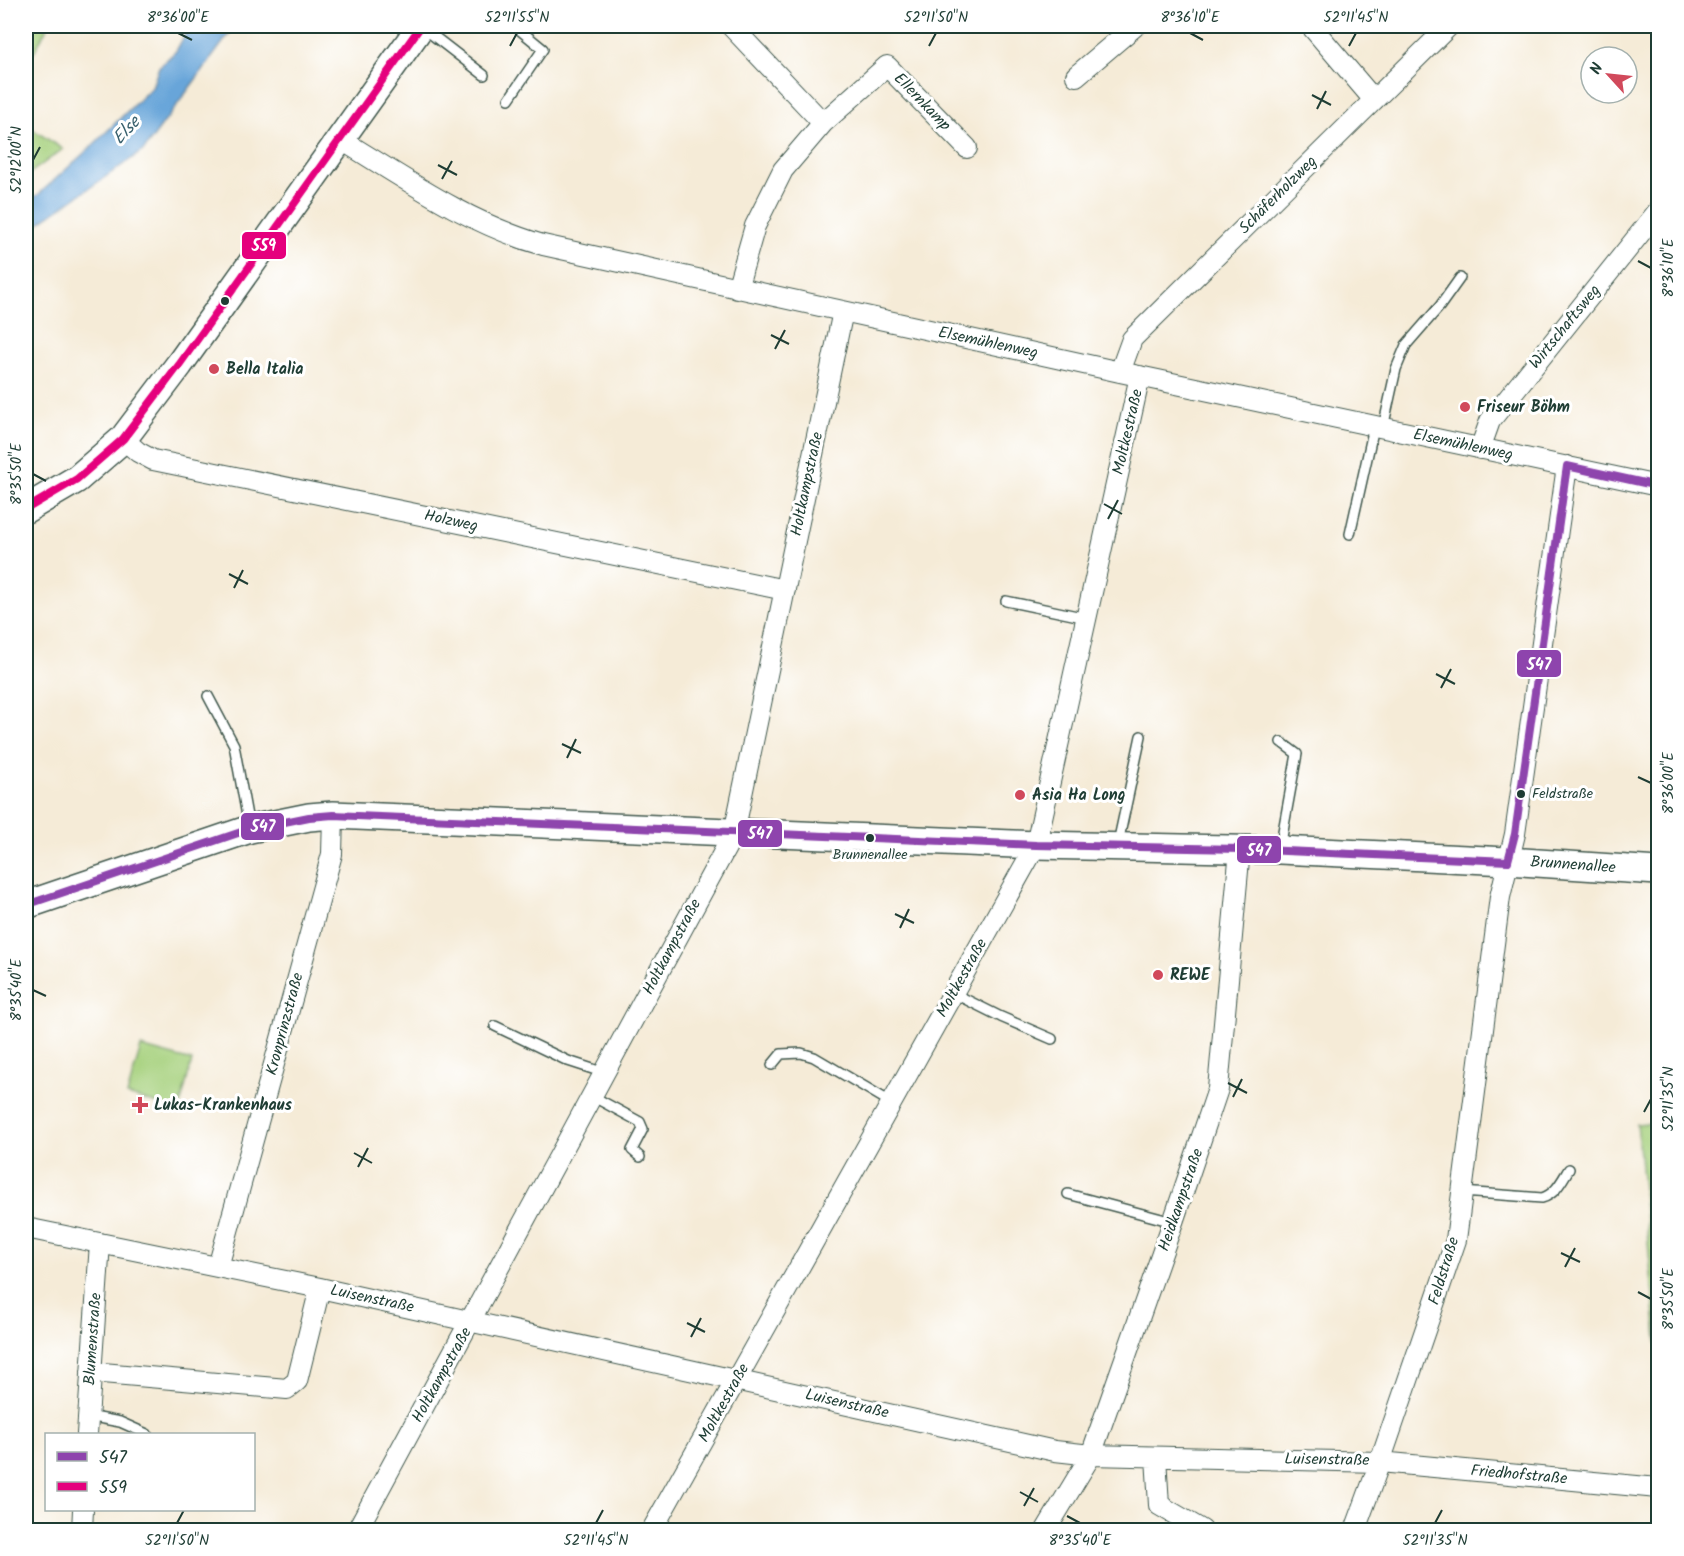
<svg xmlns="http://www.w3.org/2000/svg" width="1684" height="1556" font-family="Kalam,sans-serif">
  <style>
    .green { fill: #a5d07c; stroke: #628658; stroke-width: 1.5 }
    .water { fill: #68a5d9; stroke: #447186; stroke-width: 1.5 }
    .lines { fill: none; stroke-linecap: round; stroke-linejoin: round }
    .lane-casing { stroke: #3f574c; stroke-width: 12 }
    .street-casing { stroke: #3f574c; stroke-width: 22 }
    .secondary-casing { stroke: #3f574c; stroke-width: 30 }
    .lane { stroke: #fff; stroke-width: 9 }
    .street { stroke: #fff; stroke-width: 20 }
    .secondary { stroke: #fff; stroke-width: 27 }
    .bus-1-casing { stroke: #fff; stroke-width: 12 }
    .bus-2-casing { stroke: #fff; stroke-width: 12 }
    .bus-1 { stroke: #8e44ad; stroke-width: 8 }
    .bus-2 { stroke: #e5007d; stroke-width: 8 }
    .ticks { fill: none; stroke: #1f3d34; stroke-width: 2 }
    .bus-dot { fill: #1f3d34; stroke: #fff; stroke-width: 2 }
    .poi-dot { fill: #d1495b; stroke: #fff; stroke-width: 2 }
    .labels { text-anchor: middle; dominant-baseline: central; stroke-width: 6; stroke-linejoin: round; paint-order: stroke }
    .bus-label { font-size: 14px; fill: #1f3d34; stroke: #fff; text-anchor: start }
    .street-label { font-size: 16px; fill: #1f3d34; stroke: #fff }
    .poi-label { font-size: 16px; font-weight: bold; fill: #1f3d34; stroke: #fff; text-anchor: start }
    .water-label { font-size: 18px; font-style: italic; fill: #39616e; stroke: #fff }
    .line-badge { stroke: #fff; stroke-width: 2 }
    .badge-label { font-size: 16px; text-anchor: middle; font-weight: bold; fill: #fff }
    .neatline { fill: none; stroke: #1f3d34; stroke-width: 2 }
    .ticks-label { font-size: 15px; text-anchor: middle; fill: #1f3d34 }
  </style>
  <rect width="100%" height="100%" fill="#fff"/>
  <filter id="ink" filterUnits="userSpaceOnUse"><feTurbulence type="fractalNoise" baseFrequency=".0167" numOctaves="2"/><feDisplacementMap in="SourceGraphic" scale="12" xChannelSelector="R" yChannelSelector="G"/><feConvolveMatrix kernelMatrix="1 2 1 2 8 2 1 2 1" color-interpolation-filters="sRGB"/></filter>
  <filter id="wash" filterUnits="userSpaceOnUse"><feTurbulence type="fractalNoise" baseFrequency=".008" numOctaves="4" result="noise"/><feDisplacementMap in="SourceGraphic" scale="24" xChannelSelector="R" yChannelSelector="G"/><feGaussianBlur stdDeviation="1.35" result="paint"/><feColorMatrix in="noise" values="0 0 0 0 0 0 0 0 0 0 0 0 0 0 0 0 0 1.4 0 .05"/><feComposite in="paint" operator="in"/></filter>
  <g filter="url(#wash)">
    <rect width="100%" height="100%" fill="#f5ebd7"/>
    <path class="green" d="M26 26H48L26 67Z
      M26 125 63 149 26 176Z
      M141 1047 192 1061 179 1110 127 1095Z
      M1658 1122V1350L1637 1124Z"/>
    <path class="water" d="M190 26H235L144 150 26 232V203L39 194 93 145 152 87 159 67 176 51Z"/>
  </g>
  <g filter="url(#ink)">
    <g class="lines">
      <g class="lane-casing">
        <path id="lane" d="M422 27 484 75
          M509 99 543 49 515 26
          M1383 428 1396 369 1406 345 1440 306 1460 278
          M1350 534 1374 427
          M1006 601 1087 618
          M208 696 234 745 249 827
          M1118 843 1141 736
          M1280 848 1297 754 1281 742
          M953 993 1001 1017 1052 1039
          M495 1026 568 1061 605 1073
          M772 1065 781 1054 801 1053 814 1057 892 1103
          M592 1096 640 1122 643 1129 632 1150 640 1157
          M1462 1192 1542 1198C1556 1194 1562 1180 1569 1169
          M1068 1194 1173 1222
          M88 1416 120 1422 147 1434"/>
      </g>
      <g class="street-casing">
        <path id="street" d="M731 26 823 123
          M1311 26 1374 100
          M1076 76 1135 26
          M340 139C405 179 469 224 543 245L1120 372 1658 486
          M737 289 755 226 783 170 823 123 887 66 967 148
          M1120 372 1132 339 1449 26
          M123 439 138 452 153 460 785 590
          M1480 449 1490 421 1658 211
          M26 1228 320 1288 1055 1451 1091 1455 1380 1462 1658 1488
          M218 1267 332 854 333 815
          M91 1372 287 1389 297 1381 320 1288
          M87 1434 100 1243
          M1156 1457 1159 1505 1202 1530
          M82 1530 83 1510
          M357 1530 734 833 843 311
          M652 1530 1036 845 1140 376
          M1046 1530 1091 1455 1173 1222 1218 1089 1240 849
          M1355 1530 1380 1462 1456 1240 1500 897 1515 834 1567 466"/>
      </g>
      <g class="secondary-casing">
        <path id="secondary" d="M26 509 77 479 123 439 179 365 421 26
          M26 905 250 829 309 817 333 815 1036 845 1280 850 1508 861 1658 871"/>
      </g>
      <use href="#lane" class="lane"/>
      <use href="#street" class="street"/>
      <use href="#secondary" class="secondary"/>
      <g class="bus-1-casing">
        <path id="bus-1" d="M1567 466 1658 486
          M1508 861 1515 834 1567 466
          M26 905 250 829 309 817 333 815 1036 845 1240 849 1508 861"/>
      </g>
      <g class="bus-2-casing">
        <path id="bus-2" d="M26 509 77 479 123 439 179 365 421 26"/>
      </g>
      <use href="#bus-1" class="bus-1"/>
      <use href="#bus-2" class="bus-2"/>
    </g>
  </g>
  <path class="ticks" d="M178 33 192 40M1190 33 1203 40M510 46 517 33M929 46 936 33M1349 46 1356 33M1312 95 1331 105M1317 109 1326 91M33 160 40 147M438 165 457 175M442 179 452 161M1638 261 1651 268M771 335 789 344M775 349 785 330M33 474 46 481M1104 504 1122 514M1108 519 1118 500M229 574 248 584M234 588 243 570M1436 674 1455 684M1441 688 1451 669M562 744 581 753M567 758 576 739M1638 777 1651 783M895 914 914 923M900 928 909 909M33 990 46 996M1228 1083 1247 1093M1233 1097 1242 1079M1644 1112 1651 1099M354 1153 372 1163M358 1167 368 1148M1561 1253 1580 1262M1565 1267 1575 1248M1638 1292 1651 1299M687 1323 705 1332M691 1337 701 1318M1020 1492 1038 1502M1024 1506 1034 1488M1067 1516 1080 1523M177 1523 184 1510M596 1523 603 1510M1435 1523 1442 1510"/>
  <g class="bus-dot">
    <circle cx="225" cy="301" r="5"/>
    <circle cx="1521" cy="794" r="5"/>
    <circle cx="870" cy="838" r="5"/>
  </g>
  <g class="poi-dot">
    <circle cx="214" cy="369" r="6"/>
    <circle cx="1465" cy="407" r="6"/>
    <circle cx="1020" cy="795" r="6"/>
    <circle cx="1158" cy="975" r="6"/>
    <path d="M137 1096h6v6h6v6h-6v6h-6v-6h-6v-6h6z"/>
  </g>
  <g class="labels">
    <g class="bus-label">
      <text x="1532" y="794">Feldstraße</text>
      <text x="870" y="855" text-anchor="middle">Brunnenallee</text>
    </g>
    <g class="street-label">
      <text transform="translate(922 102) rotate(46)">Ellernkamp</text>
      <text transform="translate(1278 195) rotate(-45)">Schäferholzweg</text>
      <text transform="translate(1565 327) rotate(-51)">Wirtschaftsweg</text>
      <text transform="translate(988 343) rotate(12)">Elsemühlenweg</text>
      <text transform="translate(1128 432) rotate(-77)">Moltkestraße</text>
      <text transform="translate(1463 445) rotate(12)">Elsemühlenweg</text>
      <text transform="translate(807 484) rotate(-78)">Holtkampstraße</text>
      <text transform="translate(451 521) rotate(12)">Holzweg</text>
      <text transform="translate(1573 865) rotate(4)">Brunnenallee</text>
      <text transform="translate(672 947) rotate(-62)">Holtkampstraße</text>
      <text transform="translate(962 978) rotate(-61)">Moltkestraße</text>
      <text transform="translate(285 1024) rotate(-75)">Kronprinzstraße</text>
      <text transform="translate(1181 1200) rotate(-71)">Heidkampstraße</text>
      <text transform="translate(1444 1271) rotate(-73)">Feldstraße</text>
      <text transform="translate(372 1299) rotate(12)">Luisenstraße</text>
      <text transform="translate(93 1339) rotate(-86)">Blumenstraße</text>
      <text transform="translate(442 1375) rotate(-61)">Holtkampstraße</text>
      <text transform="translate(724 1403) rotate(-61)">Moltkestraße</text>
      <text transform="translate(847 1404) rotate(13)">Luisenstraße</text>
      <text transform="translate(1327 1460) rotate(1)">Luisenstraße</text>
      <text transform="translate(1519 1475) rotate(5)">Friedhofstraße</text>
    </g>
    <g class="poi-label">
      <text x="226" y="369">Bella Italia</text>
      <text x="1477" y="407">Friseur Böhm</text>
      <text x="1032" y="795">Asia Ha Long</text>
      <text x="1170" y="975">REWE</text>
      <text x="154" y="1105">Lukas-Krankenhaus</text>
    </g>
    <g class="water-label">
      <text transform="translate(127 131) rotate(-47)">Else</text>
    </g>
  </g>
  <g class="line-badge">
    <rect x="241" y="231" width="46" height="29" rx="6" fill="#e5007d"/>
    <rect x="1516" y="649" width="46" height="29" rx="6" fill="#8e44ad"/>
    <rect x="240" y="812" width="45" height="29" rx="6" fill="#8e44ad"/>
    <rect x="737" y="819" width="46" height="29" rx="6" fill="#8e44ad"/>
    <rect x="1236" y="835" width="46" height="29" rx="6" fill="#8e44ad"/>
  </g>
  <g class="badge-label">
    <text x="264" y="251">559</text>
    <text x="1539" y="670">547</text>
    <text x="263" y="832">547</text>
    <text x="760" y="839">547</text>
    <text x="1259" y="856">547</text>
  </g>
  <rect width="1684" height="1556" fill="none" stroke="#fff" stroke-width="66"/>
  <rect x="45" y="1433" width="210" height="78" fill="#ffffff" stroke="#a5b1ae" stroke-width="1.5"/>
  <rect x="57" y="1452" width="30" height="9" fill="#8e44ad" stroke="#a5b1ae" stroke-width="1.5"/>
  <text x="99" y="1463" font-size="18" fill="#1f3d34">547</text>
  <rect x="57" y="1482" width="30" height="9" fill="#e5007d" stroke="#a5b1ae" stroke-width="1.5"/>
  <text x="99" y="1493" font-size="18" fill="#1f3d34">559</text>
  <g transform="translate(1609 75) rotate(297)"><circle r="28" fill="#ffffff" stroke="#a5b1ae" stroke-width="1.5"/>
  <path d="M0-4.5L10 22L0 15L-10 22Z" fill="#d1495b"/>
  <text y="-9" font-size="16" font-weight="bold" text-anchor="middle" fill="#1f3d34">N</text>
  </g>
  <rect x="33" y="33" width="1618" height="1490" class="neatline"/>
  <g class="ticks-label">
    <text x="178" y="22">8°36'00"E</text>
    <text x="517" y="22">52°11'55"N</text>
    <text x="936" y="22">52°11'50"N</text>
    <text x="1190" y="22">8°36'10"E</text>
    <text x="1356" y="22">52°11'45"N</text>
    <text transform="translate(16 160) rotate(-90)" y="5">52°12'00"N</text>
    <text transform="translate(1668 268) rotate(-90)" y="5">8°36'10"E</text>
    <text transform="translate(16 474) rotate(-90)" y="5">8°35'50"E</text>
    <text transform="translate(1668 783) rotate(-90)" y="5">8°36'00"E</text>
    <text transform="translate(16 990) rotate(-90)" y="5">8°35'40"E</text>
    <text transform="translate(1668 1099) rotate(-90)" y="5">52°11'35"N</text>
    <text transform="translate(1668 1299) rotate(-90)" y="5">8°35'50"E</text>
    <text x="177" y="1545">52°11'50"N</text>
    <text x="596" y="1545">52°11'45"N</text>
    <text x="1080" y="1545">8°35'40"E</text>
    <text x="1435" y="1545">52°11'35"N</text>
  </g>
</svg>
